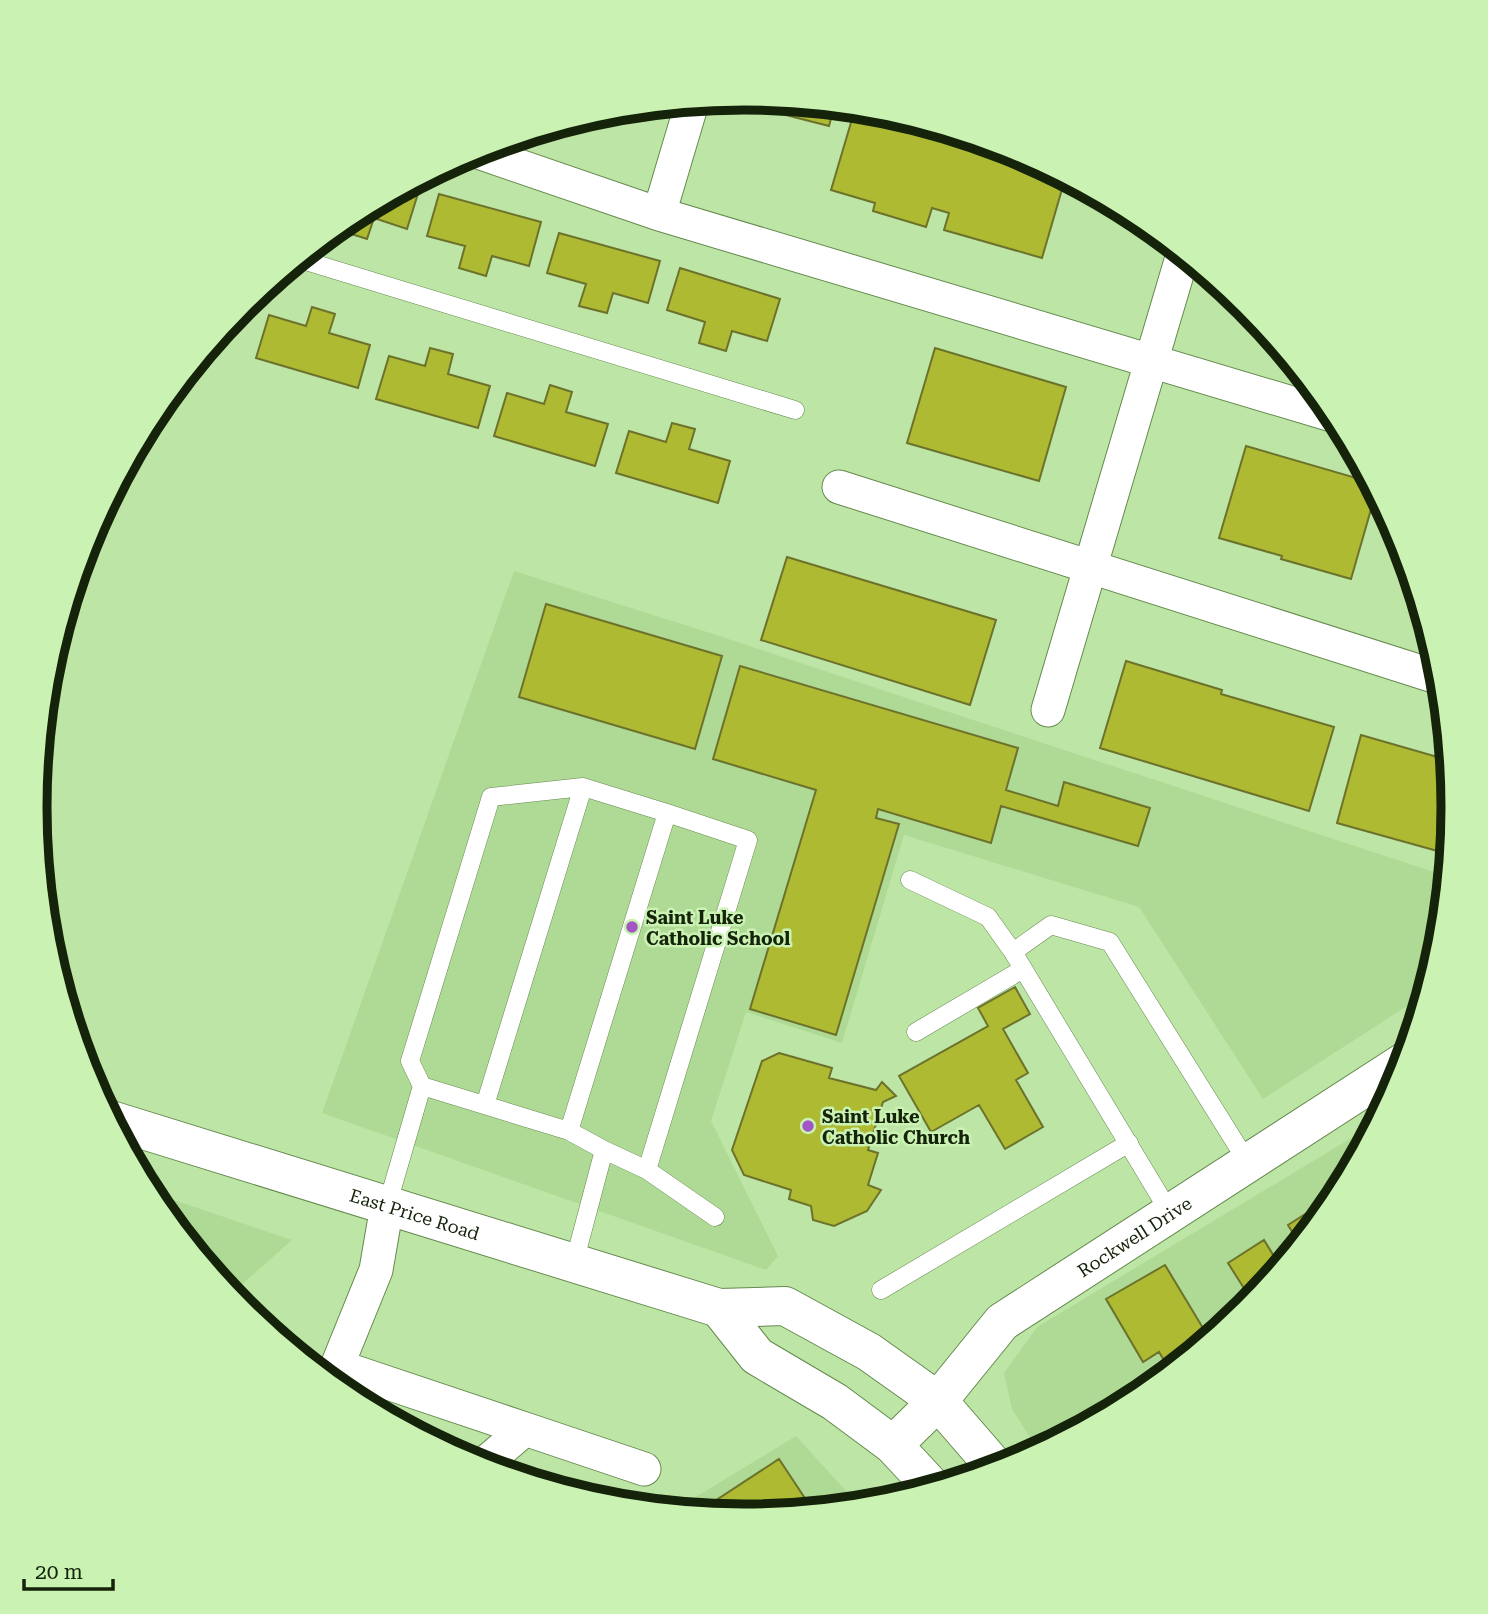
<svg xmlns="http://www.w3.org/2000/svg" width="1488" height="1614" font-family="'Roboto Serif',serif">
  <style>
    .built { fill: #afda95 }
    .building { fill: #aeba32; stroke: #6c722b; stroke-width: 2 }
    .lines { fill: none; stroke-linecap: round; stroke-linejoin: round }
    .lane-casing { stroke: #65894e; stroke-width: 19 }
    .street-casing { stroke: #65894e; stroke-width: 35 }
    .secondary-casing { stroke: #65894e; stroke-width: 40 }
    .lane { stroke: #fff; stroke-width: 18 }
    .street { stroke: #fff; stroke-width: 33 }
    .secondary { stroke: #fff; stroke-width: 38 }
    .poi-dot { fill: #a354c5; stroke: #caf3b3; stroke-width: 2.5 }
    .labels { text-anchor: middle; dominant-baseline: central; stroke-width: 5; stroke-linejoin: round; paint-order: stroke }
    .poi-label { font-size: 18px; font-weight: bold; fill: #14230a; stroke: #caf3b3; text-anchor: start }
    .street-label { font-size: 18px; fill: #14230a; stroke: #caf3b3 }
    .rim { fill: none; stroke: #14230a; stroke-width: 9 }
  </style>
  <rect width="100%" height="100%" fill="#bde6a6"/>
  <path class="built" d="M514 571 704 631 1446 876 1439 946 1424 995 1263 1099 1139 907 904 835 842 1043 746 1012 711 1121 778 1256 766 1270 322 1113Z
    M1368 1128 1370 1132 1333 1201 1245 1309 1138 1397 1038 1450 1012 1409 1004 1373 1037 1327Z
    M150 1192 292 1240 231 1294Z
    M796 1436 859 1505 744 1516 676 1509Z"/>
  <path class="building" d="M777 101 834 107 829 126 774 112Z
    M855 109 954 136 953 140 1038 164 1065 179 1042 258 944 230 949 213 932 208 926 227 873 211 875 203 831 190Z
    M412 185 420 187 407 229 374 218 367 239 336 229 350 217Z
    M439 194 541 222 529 266 492 256 486 276 459 268 465 246 427 236Z
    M559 233 660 261 648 303 613 293 607 313 579 306 586 284 547 273Z
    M680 268 780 299 767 341 732 331 726 351 699 343 705 322 667 310Z
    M312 307 335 314 329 333 370 345 358 388 256 358 269 315 306 326Z
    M430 348 453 354 448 374 490 386 478 428 376 399 389 356 425 366Z
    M935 348 1066 387 1039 481 907 443Z
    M550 385 572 392 566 412 608 424 595 466 494 436 507 393 544 404Z
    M672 423 695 429 689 449 730 461 718 503 616 473 629 431 666 442Z
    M1246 446 1370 482 1376 492 1351 579 1281 559 1282 556 1219 538Z
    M787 557 996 620 970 705 761 640Z
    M546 604 722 656 695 749 519 697Z
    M1126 661 1222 690 1221 694 1334 727 1309 811 1100 748Z
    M740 666 1018 748 1006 790 1058 806 1064 782 1150 808 1138 846 1001 806 991 843 878 809 876 818 899 824 836 1035 750 1009 816 790 713 759Z
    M1361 735 1448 760 1453 807 1448 858 1440 856 1441 852 1337 823Z
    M1015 987 1030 1014 1003 1029 1028 1073 1016 1080 1043 1127 1005 1149 979 1105 931 1132 899 1076 988 1026 978 1008Z
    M779 1053 832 1068 829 1078 876 1090 882 1082 896 1096 883 1102 868 1150 878 1153 868 1185 881 1190 867 1211 834 1226 813 1220 811 1206 789 1199 791 1190 744 1175 732 1150 762 1061Z
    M1318 1206 1322 1214 1299 1243 1288 1225Z
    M1264 1240 1280 1266 1252 1301 1228 1263Z
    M1165 1265 1209 1338 1189 1355 1168 1367 1159 1352 1143 1362 1106 1299Z
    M779 1459 812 1509 744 1516 698 1512Z"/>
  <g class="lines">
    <g class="lane-casing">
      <path id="lane" d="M299 259 795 410
        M910 880 988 917 1013 952
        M916 1032 1023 969
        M422 1086 410 1061 491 797 583 787
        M485 1105 583 787 667 813
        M569 1131 667 813 748 840 647 1170
        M604 1150 647 1170 715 1217
        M387 1206 422 1086 569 1131 604 1150 574 1263
        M1170 1213 1013 952 1051 925 1110 942 1248 1163
        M881 1290 1129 1143"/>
    </g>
    <g class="street-casing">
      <path id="street" d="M475 151 659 214 1335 416
        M659 214 692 103
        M839 487 1440 678
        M1048 710 1183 254
        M337 1366 525 1429 483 1465
        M326 1377 337 1366 376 1270 387 1206
        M525 1429 644 1469"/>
    </g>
    <g class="secondary-casing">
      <g id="secondary">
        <path id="s1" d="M111 1120 719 1308 785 1306 869 1352 938 1401 996 1468"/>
        <path d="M719 1308 757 1356 835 1402 893 1445 932 1487"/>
        <path id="s2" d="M893 1445 938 1401 1002 1322 1404 1062"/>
      </g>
    </g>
    <use href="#lane" class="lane"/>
    <use href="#street" class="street"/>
    <use href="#secondary" class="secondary"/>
  </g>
  <g class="poi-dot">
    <circle cx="632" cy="927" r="7"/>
    <circle cx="808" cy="1126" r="7"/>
  </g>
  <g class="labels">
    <g class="poi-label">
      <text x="646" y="917">Saint Luke<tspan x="646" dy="21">Catholic School</tspan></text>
      <text x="822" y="1116">Saint Luke<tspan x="822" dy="21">Catholic Church</tspan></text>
    </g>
    <g class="street-label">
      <text stroke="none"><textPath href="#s1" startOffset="318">East Price Road</textPath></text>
      <text stroke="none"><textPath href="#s2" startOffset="322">Rockwell Drive</textPath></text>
    </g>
  </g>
  <path d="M0 0H1488V1614H0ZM47 807a697 697 0 1 1 1394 0a697 697 0 1 1-1394 0Z" fill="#caf3b3" fill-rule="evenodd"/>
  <path class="rim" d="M47 807a697 697 0 1 1 1394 0a697 697 0 1 1-1394 0Z"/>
  <path d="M24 1579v10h89v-10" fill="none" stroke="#14230a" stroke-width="3.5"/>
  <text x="35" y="1579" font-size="21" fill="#14230a" stroke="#caf3b3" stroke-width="5" paint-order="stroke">20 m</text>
</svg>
